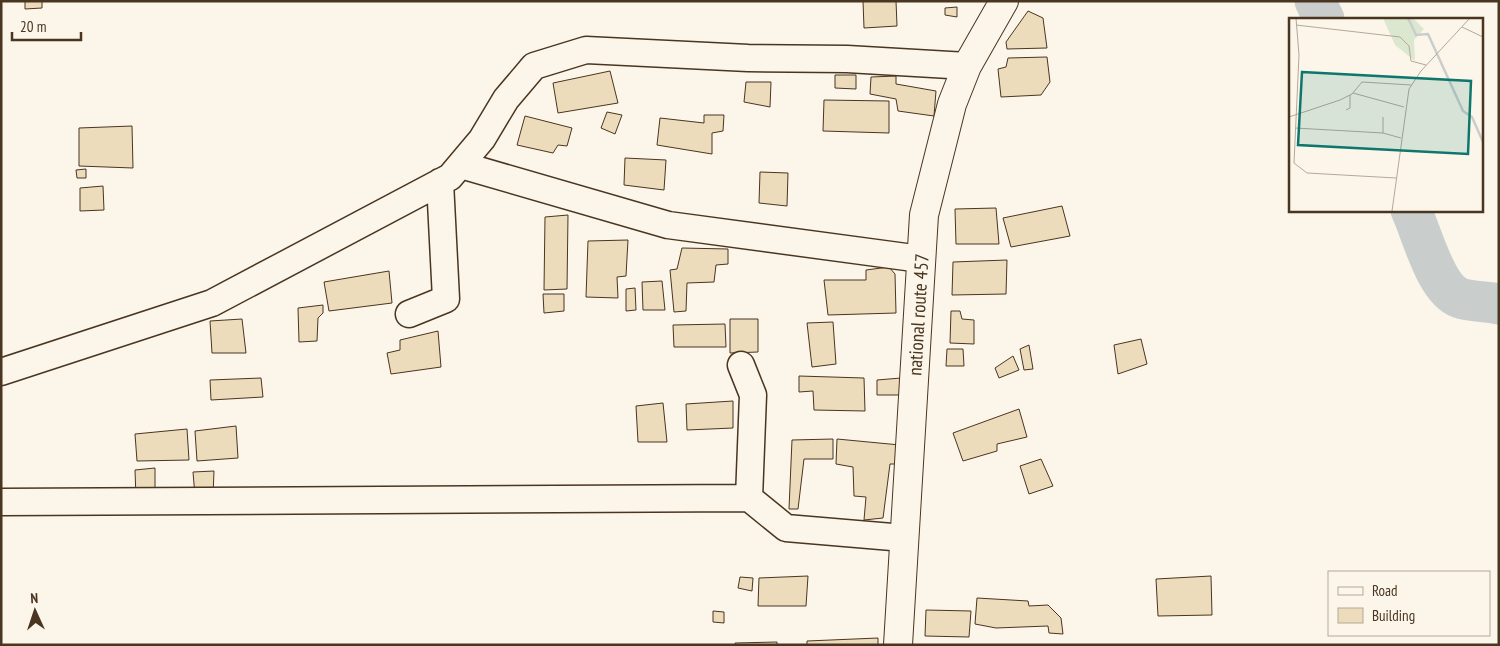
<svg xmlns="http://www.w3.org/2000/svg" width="1500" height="646" font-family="'PT Sans Narrow',sans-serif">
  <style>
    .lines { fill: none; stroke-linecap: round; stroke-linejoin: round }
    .river { stroke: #c9cecd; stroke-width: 41 }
    .building { fill: #ecdcbc; stroke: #4a3520 }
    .minor-casing { stroke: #4a3520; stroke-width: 29 }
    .highway-casing { stroke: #4a3520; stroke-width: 30 }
    .minor { stroke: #fbf6e9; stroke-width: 26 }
    .highway { stroke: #fbf6e9; stroke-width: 28 }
    .labels { text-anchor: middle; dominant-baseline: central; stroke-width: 4; stroke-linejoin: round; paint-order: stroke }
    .street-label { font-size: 19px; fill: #4a3520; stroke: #fbf6e9 }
    .inset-river { fill: none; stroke: #c9cecd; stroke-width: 2.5 }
    .inset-road { fill: none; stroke: #b4a999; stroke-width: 1 }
    .view { fill: #0f766e; fill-opacity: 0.15; stroke: #0f766e; stroke-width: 2.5 }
    .inset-edge { fill: none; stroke: #4a3520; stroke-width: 2.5 }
  </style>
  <rect width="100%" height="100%" fill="#fbf6e9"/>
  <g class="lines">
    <path class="river" d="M1315 1 1324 19
      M1411 210C1422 233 1435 289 1460 298 1471 302 1487 301 1499 304"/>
  </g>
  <path class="building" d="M25 1H42V8L25 9Z
    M863 1H896L897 26 864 28Z
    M957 7V17L945 15V8Z
    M1028 11 1043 18 1047 48 1007 49 1006 42Z
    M1047 57 1050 82 1041 95 1001 97 998 69 1006 67 1008 58Z
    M610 71 618 103 558 113 553 83Z
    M835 75H856V89L835 88Z
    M896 76V84L936 91 934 116 898 111 896 99 870 94 871 77Z
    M746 82H771L770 107 744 102Z
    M824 100 889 101V133L823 131Z
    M607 112 622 115 615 134 601 128Z
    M704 115H724L723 131 712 133V154L657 145 660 118 704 123Z
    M525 116 572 128 567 146 558 145 553 153 517 145Z
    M132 126 133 168 79 166V128Z
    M625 158 666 160 664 190 624 185Z
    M86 169V178H77L76 170Z
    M760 172 788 173 787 206 759 203Z
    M103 186 104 210 80 211V188Z
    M1062 206 1070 236 1011 247 1003 218Z
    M996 208 999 244H956L955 209Z
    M568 215 567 289 544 290 545 217Z
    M628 240 626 276 617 277 618 298 586 297 588 241Z
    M682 248 728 249V264L716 265 714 282 687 283 686 311 674 312 670 270 677 269Z
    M1007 260 1006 294 952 295 953 262Z
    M889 267 895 274 896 313 828 315 824 280H866V270Z
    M389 271 392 303 329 311 324 282Z
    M662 281 665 310H643L642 282Z
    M635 288 636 310 626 311V289Z
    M543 294H564V311L544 313Z
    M323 305V313L318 318 317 341 299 342 298 308Z
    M951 311H960L962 319 974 320V344L950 343Z
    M242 319 246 353H212L210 321Z
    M730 319H758V352L730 353Z
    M833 322 836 364 812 367 807 323Z
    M725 324 726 347H674L673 325Z
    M438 331 441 367 391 374 387 353 400 350V340Z
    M1141 339 1147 364 1118 374 1114 345Z
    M1029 345 1033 369 1024 370 1020 349Z
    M947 349H963L964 366H946Z
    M1013 356 1019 370 999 378 995 368Z
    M799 376 864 378 865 411 814 410 813 391 799 392Z
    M261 378 263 397 211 400 210 380Z
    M901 378 902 395H877V380Z
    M733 401V428L687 430 686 404Z
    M663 403 667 442H638L636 406Z
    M1019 409 1027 437 997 444V451L963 461 953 433Z
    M236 426 238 458 197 461 195 431Z
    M187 429 189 460 137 461 135 434Z
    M833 439V459H804L798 509H789L792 440Z
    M837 439 900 445V464H890L883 518 864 520 866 497 854 496 853 467 836 464Z
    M1041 459 1053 486 1029 494 1020 466Z
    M155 468V496L136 498 135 470Z
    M214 471 213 495 195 496 193 472Z
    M808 576 806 606H758L759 578Z
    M1211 576 1212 615 1158 616 1156 579Z
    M740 577 753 578 752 591 738 588Z
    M977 598 1028 601 1029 606 1048 605 1061 618 1063 634 1049 633 1048 626 996 628 975 624Z
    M926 610 971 611 969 637 925 636Z
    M713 611 724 612V623L713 622Z
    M878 638V645H807V641Z
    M777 642V645H735V643Z"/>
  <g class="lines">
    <g class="minor-casing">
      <path id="minor" d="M461 165 668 225 921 259
        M409 314 446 299 440 182
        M741 365 753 395 749 498
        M1 372 212 303 450 177 482 139 506 99 534 66 586 50 748 58 847 59 967 66
        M1 502 749 498 786 528 904 538"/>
    </g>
    <g class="highway-casing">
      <g id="highway">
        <path id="s1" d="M898 645 924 215 952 104 967 66 1004 1"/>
      </g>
    </g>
    <use href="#minor" class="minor"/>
    <use href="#highway" class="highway"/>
  </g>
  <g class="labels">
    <g class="street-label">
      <text stroke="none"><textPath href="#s1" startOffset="331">national route 457</textPath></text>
    </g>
  </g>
  <g transform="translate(1289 18)">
    <rect width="194" height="194" fill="#fbf6e9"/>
    <path d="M94 0H124L135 11 125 22 126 43 106 27Z" fill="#dce7d0"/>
    <path class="inset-river" d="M119 0 127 17 139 16 174 93 183 99 194 124"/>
    <path class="inset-road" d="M7 0 10 37 5 145 18 155 107 160M7 7 111 19 120 28 122 43 137 47M173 9 194 19M64 75 115 89M57 92 61 90V77M0 99 51 82 63 76 73 64 122 67M94 99V115M6 110 94 115 112 120M103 193 120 71 132 53 181 0"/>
    <path class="view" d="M13 54 182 63 179 136 9 127Z"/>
    <rect width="194" height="194" class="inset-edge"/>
  </g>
  <rect width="1500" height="646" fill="none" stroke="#4a3520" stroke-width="5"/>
  <rect x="1328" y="571" width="162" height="65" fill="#fbf6e9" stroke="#b4a999"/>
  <rect x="1338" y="587" width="25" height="8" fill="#fbf6e9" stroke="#b4a999"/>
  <text x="1372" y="596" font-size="15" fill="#4a3520">Road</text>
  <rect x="1338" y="608" width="25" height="15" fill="#ecdcbc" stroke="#b4a999"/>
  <text x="1372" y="621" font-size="15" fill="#4a3520">Building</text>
  <g transform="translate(35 611) rotate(357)" stroke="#fbf6e9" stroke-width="4" paint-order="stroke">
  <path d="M0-4L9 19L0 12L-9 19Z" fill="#4a3520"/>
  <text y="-8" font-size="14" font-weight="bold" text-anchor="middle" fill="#4a3520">N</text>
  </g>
  <path d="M12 32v8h69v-8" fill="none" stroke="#4a3520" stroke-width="2.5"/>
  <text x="20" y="32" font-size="15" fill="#4a3520" stroke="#fbf6e9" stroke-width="4" paint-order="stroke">20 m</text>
</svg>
